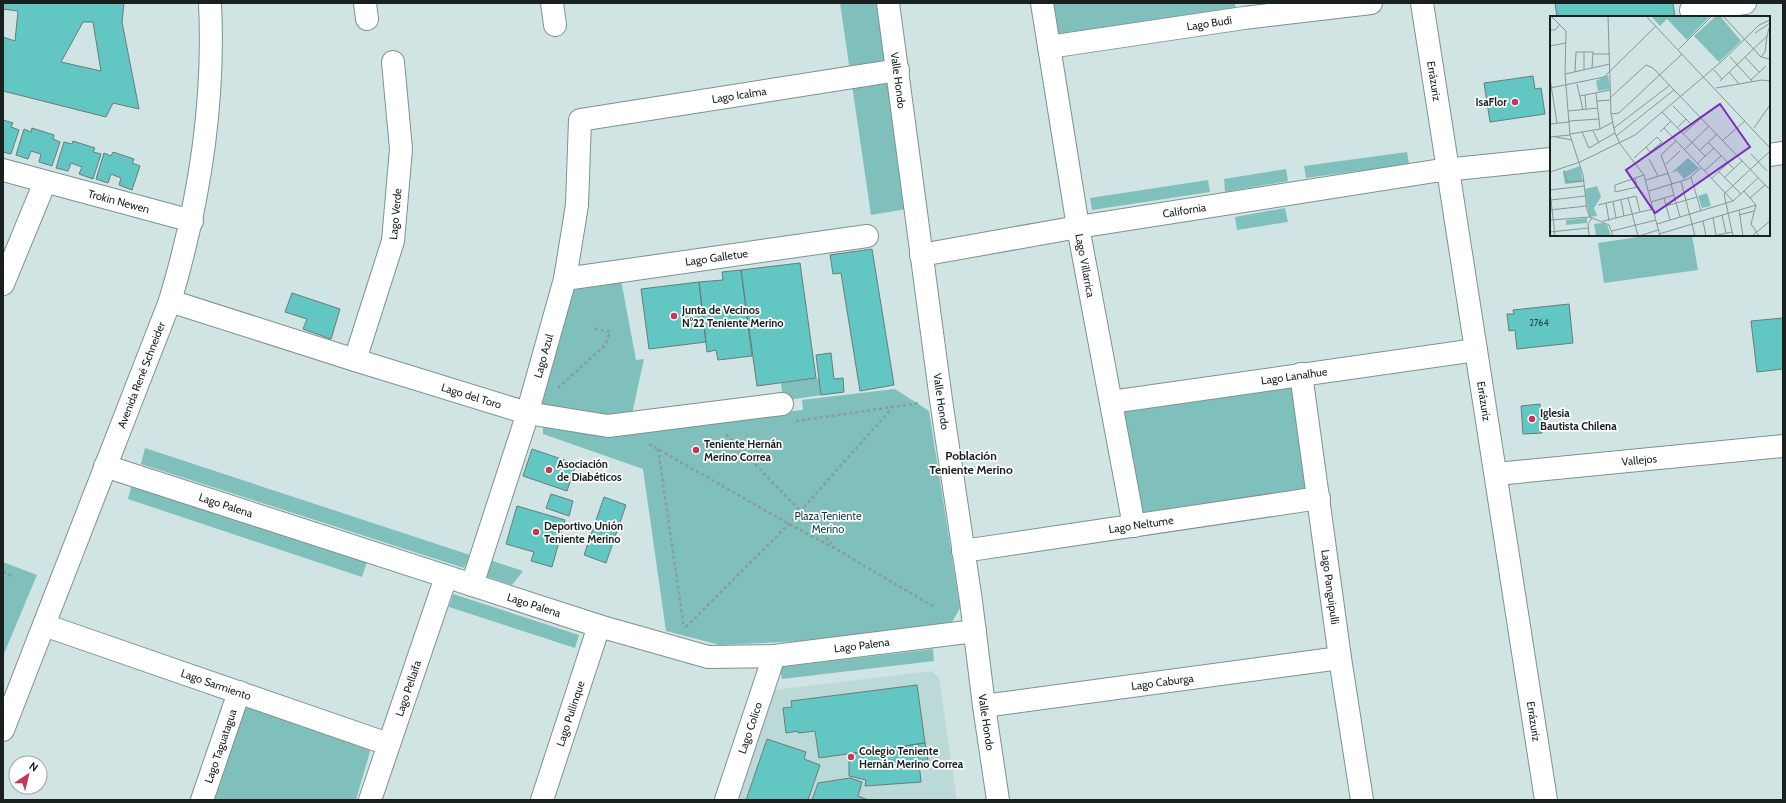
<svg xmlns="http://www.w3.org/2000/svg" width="1786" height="803" font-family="Cabin,sans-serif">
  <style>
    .built { fill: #bbd9d7 }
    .green { fill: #7fc0bd }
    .building { fill: #62c7c3; stroke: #687c7a; fill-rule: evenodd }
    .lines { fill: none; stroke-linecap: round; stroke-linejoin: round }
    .minor-casing { stroke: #7e9190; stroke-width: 24 }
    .major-casing { stroke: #7e9190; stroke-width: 24 }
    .path { stroke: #8b9b9a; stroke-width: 2.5; stroke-dasharray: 3 3; stroke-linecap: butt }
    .minor { stroke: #fff; stroke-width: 22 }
    .major { stroke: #fff; stroke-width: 22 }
    .poi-dot { fill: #c63656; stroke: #fff; stroke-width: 1.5 }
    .labels { text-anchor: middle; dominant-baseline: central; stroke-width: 3.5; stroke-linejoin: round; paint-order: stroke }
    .number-label { font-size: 9px; fill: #2b4a49 }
    .street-label { font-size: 11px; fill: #192020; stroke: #fff }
    .poi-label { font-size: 11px; font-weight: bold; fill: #192020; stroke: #fff; text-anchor: start }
    .park-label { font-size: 11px; fill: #0f3f3d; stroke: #fff }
    .neighbourhood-label { font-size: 12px; font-weight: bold; fill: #192020; stroke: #fff }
    .inset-road { fill: none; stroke: #869695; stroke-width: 1 }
    .view { fill: #7b2cbf; fill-opacity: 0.15; stroke: #7b2cbf; stroke-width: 2 }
    .inset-edge { fill: none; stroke: #192020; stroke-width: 2 }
  </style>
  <rect width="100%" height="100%" fill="#cfe4e3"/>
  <path class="built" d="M931 671 939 678 957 800H737L774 690Z"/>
  <path class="green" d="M840 3H878L906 209 871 215Z
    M1050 3H1235L1236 13 1054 39Z
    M1407 152 1409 164 1306 178 1304 166Z
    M1286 169 1288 181 1225 192 1224 179Z
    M1208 180 1210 192 1092 210 1090 198Z
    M1285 208 1288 222 1237 230 1235 217Z
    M1652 235H1692L1698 270 1604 283 1598 243Z
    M621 280 636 360 644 359 632 414 598 417 534 406 571 286Z
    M819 378 821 395 788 400 783 397 781 383Z
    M1294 381 1311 494 1140 519 1124 414 1132 404Z
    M895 389 929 411 960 608 951 624 803 641 720 645 666 631 643 469 543 434V422L640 427 803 410 802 400Z
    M145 448 470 555 464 568 141 464Z
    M132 484 367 562 362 577 128 499Z
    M490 560 523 571 512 585 485 576Z
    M3 562 37 575 3 656Z
    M453 594 579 635 575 648 449 607Z
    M933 649 934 661 782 679 780 667Z
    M240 700 371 748 356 800H207Z"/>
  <path class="building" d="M3 3H124L122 22 139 109 113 103 106 117 3 91V37L15 41 18 11 3 9ZM83 22H93L101 71 61 62Z
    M1555 3H1673L1675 17H1557Z
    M1533 76 1535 89 1541 88 1545 114 1490 122 1484 83Z
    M3 120 13 123 11 127 19 130 11 154 3 152Z
    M32 128 54 135 53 139 60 142 52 166 39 162 41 154 31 151 28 159 16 155 24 129 31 132Z
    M73 141 95 148 93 152 101 154 93 179 79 174 82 167 71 163 68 171 56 168 64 142 72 144Z
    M113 152 134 159 132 163 140 166 132 190 119 185 121 178 111 174 108 183 96 179 104 153 111 156Z
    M872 249 894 385 860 391 841 273 833 274 830 255Z
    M800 263 816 378 757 386 741 270Z
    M741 270 752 356 718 360 716 350 707 352 699 282 723 280 722 272Z
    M699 282 706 342 649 349 641 289Z
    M292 293 340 309 331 339 303 329 307 319 285 312Z
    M1569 304 1573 343 1517 349 1515 330 1509 331 1507 314H1514L1513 310Z
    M1783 318V369L1757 372 1751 321Z
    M831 353 834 379 843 378 844 392 821 395 816 355Z
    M1540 404 1542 433 1523 434 1521 406Z
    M532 449 576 464 567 491 523 476Z
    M551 494 573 501 569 516 546 508Z
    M604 497 626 505 606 563 584 555Z
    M517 506 565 520 552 567 531 561 534 552 506 544Z
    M917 685 925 743 819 758 815 731 798 733V731L786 733 783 708 792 707 791 701Z
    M767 739 806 752 804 759 820 765 808 800H746Z
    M925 743 928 760 919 763 921 782 865 786 866 780 849 776V754Z
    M850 778 862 782 858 796 868 800H812L818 783Z"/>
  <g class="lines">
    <g class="minor-casing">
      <g id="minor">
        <path d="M365 3 367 19"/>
        <path d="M552 3 555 25"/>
        <path id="s1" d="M888 3 941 400 971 601 984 706 998 800"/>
        <path id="s2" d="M1042 3 1078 227 1134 526"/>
        <path id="s3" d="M1422 3 1546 800"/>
        <path d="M1691 10 1745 3"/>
        <path id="s4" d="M1049 47 1244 18 1371 3"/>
        <path d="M1769 155 1783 153"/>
        <path id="s5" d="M3 170 192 221"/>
        <path id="s6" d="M921 255 1078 227 1435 171 1551 159"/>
        <path id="s7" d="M565 279 867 236"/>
        <path d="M3 284 45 182"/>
        <path id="s8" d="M170 301 355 360 527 413 608 426 782 404"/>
        <path id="s9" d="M355 360 393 241 401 149 393 62"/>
        <path id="s10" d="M1301 374 1340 658 1362 800"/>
        <path id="s11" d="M1111 402 1476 350"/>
        <path id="s12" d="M105 466 599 626 708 657 774 656 975 631"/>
        <path id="s13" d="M1496 474 1783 446"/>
        <path id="s14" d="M963 551 1319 498"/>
        <path id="s15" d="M472 585 524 425 565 279 577 205 580 120 898 70"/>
        <path id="s16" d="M44 625 388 744"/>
        <path id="s17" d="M984 706 1340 658"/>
        <path id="s18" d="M202 800 239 692"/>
        <path id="s19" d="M370 800 446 577"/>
        <path id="s20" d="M542 800 599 626"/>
        <path id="s21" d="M726 800 774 656"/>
      </g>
    </g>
    <g class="major-casing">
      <g id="major">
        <path id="s22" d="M3 730 170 301C199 204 215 105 210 3"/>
      </g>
    </g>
    <path class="path" d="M558 388 605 345 610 332 593 328
      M796 421 920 403
      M726 434 835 547
      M649 444 789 524 836 549 934 607
      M658 449 684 628
      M3 572 12 576
      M686 627 789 524 892 408"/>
    <use href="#minor" class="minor"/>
    <use href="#major" class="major"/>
  </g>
  <g class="poi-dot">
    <circle cx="1515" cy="102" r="4"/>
    <circle cx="674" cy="316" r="4"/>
    <circle cx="1532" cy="419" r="4"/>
    <circle cx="696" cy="450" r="4"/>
    <circle cx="549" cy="470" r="4"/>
    <circle cx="536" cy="532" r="4"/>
    <circle cx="851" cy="757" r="4"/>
  </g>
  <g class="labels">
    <g class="number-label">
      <text x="1539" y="322">2764</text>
    </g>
    <g class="street-label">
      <text stroke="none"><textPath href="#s4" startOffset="162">Lago Budi</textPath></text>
      <text stroke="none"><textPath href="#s1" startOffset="78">Valle Hondo</textPath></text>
      <text stroke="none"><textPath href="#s3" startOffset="79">Errázuriz</textPath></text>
      <text stroke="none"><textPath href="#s15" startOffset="641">Lago Icalma</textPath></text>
      <text stroke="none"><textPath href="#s5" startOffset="120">Trokin Newen</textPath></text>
      <text stroke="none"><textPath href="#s6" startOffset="267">California</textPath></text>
      <text stroke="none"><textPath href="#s9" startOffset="152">Lago Verde</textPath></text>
      <text stroke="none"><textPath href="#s7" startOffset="153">Lago Galletue</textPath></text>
      <text stroke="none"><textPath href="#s2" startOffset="266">Lago Villarrica</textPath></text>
      <text stroke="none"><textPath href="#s15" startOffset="240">Lago Azul</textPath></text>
      <text stroke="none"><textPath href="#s22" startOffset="381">Avenida René Schneider</textPath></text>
      <text stroke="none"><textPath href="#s11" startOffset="185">Lago Lanalhue</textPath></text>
      <text stroke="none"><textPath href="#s8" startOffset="316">Lago del Toro</textPath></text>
      <text stroke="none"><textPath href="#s3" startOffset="403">Errázuriz</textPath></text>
      <text stroke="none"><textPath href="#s1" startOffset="402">Valle Hondo</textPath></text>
      <text stroke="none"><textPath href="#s13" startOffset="144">Vallejos</textPath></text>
      <text stroke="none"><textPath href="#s12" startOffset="127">Lago Palena</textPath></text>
      <text stroke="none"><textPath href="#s14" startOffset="180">Lago Neltume</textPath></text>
      <text stroke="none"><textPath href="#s10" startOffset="215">Lago Panguipulli</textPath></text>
      <text stroke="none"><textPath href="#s12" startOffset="451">Lago Palena</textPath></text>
      <text stroke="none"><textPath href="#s12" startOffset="787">Lago Palena</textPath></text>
      <text stroke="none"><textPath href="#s17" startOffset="180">Lago Caburga</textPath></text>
      <text stroke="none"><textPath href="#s16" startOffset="182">Lago Sarmiento</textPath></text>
      <text stroke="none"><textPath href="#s19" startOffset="118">Lago Pellaifa</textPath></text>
      <text stroke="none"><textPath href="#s20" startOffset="91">Lago Pullinque</textPath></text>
      <text stroke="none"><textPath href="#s3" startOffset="727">Errázuriz</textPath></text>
      <text stroke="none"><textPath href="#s1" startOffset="726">Valle Hondo</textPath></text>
      <text stroke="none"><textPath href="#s21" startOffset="76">Lago Colico</textPath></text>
      <text stroke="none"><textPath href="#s18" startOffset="57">Lago Taguatagua</textPath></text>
    </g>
    <g class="poi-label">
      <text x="1507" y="102" text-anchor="end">IsaFlor</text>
      <text x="682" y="310">Junta de Vecinos<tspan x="682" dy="13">N°22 Teniente Merino</tspan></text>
      <text x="1540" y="413">Iglesia<tspan x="1540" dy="13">Bautista Chilena</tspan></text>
      <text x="704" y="444">Teniente Hernán<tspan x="704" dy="13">Merino Correa</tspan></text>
      <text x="557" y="464">Asociación<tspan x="557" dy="13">de Diabéticos</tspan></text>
      <text x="544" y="526">Deportivo Unión<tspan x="544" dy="13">Teniente Merino</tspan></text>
      <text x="859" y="751">Colegio Teniente<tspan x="859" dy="13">Hernán Merino Correa</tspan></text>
    </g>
    <g class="park-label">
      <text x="828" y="516">Plaza Teniente<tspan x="828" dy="13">Merino</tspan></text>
    </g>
    <g class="neighbourhood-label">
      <text x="971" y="455">Población<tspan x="971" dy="14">Teniente Merino</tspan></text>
    </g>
  </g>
  <g transform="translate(1550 16)">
    <rect width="220" height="220" fill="#cfe4e3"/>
    <path d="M101 0H160L137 24 117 3 110 10ZM166 0H170L191 25 169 46 144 20ZM58 59 60 73 48 75 46 65ZM138 142 149 152 134 163 127 155 121 157ZM30 150 33 166 15 168 13 156ZM47 170 51 181 44 192 47 200 39 201 35 173ZM157 177 161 190 152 192 148 180ZM37 202V207L16 209V204ZM53 207 57 209 61 220H46L44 208Z" fill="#7fc0bd"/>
    <path class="inset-road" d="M1 0 16 15 15 58 20 119 33 159 37 194 40 201 59 209 63 220M58 0 61 98 65 117 70 128 94 159 110 220M96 0 220 132M173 0 211 41 220 43M0 14H5L10 8M205 17 220 7M0 30 16 27M129 33 162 0M43 38H60M180 41 202 65M195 41 209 56M211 41 215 36 217 20M34 54V36M164 54 172 63M25 56 26 36H43L42 52M179 56 189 68M15 58 60 48M0 63 7 107M201 64 216 50M170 65 217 20 219 12M27 68 33 94M0 72 54 61 106 10M166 72 212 64 220 65M46 77 50 113M35 79 36 93M30 80 60 74M61 81 96 49 103 52 220 174M47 85 61 84M123 90 142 109M18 95 48 92M112 96 155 140M61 98 69 97 132 38M19 105 49 103M0 108 19 106M64 112 120 69M114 112 183 185M127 112 136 103M204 112 220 89M43 115 49 127M32 116 39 132 65 117M110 116 121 105M20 118 50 113 63 106M133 118 151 102M66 120 124 74M0 121 20 119M6 121 22 124M173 124 195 105M158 126 184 153M134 134 159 110M149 135 167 118M201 138 217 155M84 142 107 121 112 126 100 136 96 131M99 143 108 160M116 148 130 135M147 148 164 132M14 154 17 166 34 165M154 155 171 140M0 156 30 146 85 119 171 46 209 9 220 4M169 156 191 178M141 161 151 195M85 162 87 171 65 176V169L94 159M174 162 192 145M161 163 178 147M96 164 119 157M131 165 145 220M121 168 130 201M122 168 111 139 126 125M0 174 34 170M0 175 5 220M99 175 138 163 151 152M194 175 206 189M78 182 88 220M114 182 120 204M200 182 215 169M1 184 35 180M71 184 74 200M63 186 66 202M101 186 124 179M56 187 59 205M48 189 86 180 90 196M206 189 201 208 209 220M116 190 147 181M0 194 36 190M189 194 193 220M172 199 176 217M189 199 204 195M163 202 166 219M0 204 40 201M53 205 103 193M153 205 156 220M107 208 183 185 208 162M62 215 106 204M0 216 38 212M109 218 206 189M39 220 38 208 42 202M89 220 108 214M163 220 182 216M183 220 174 178 220 135M202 220 220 205"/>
    <path class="view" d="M170 88 200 131 105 197 76 154Z"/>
    <rect width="220" height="220" class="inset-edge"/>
  </g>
  <rect width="1786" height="803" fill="none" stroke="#192020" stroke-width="8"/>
  <g transform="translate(28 775) rotate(35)"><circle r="19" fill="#ffffff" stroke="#a3a6a6"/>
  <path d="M0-3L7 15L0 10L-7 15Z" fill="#c63656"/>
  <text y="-6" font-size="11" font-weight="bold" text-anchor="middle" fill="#192020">N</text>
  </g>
</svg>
